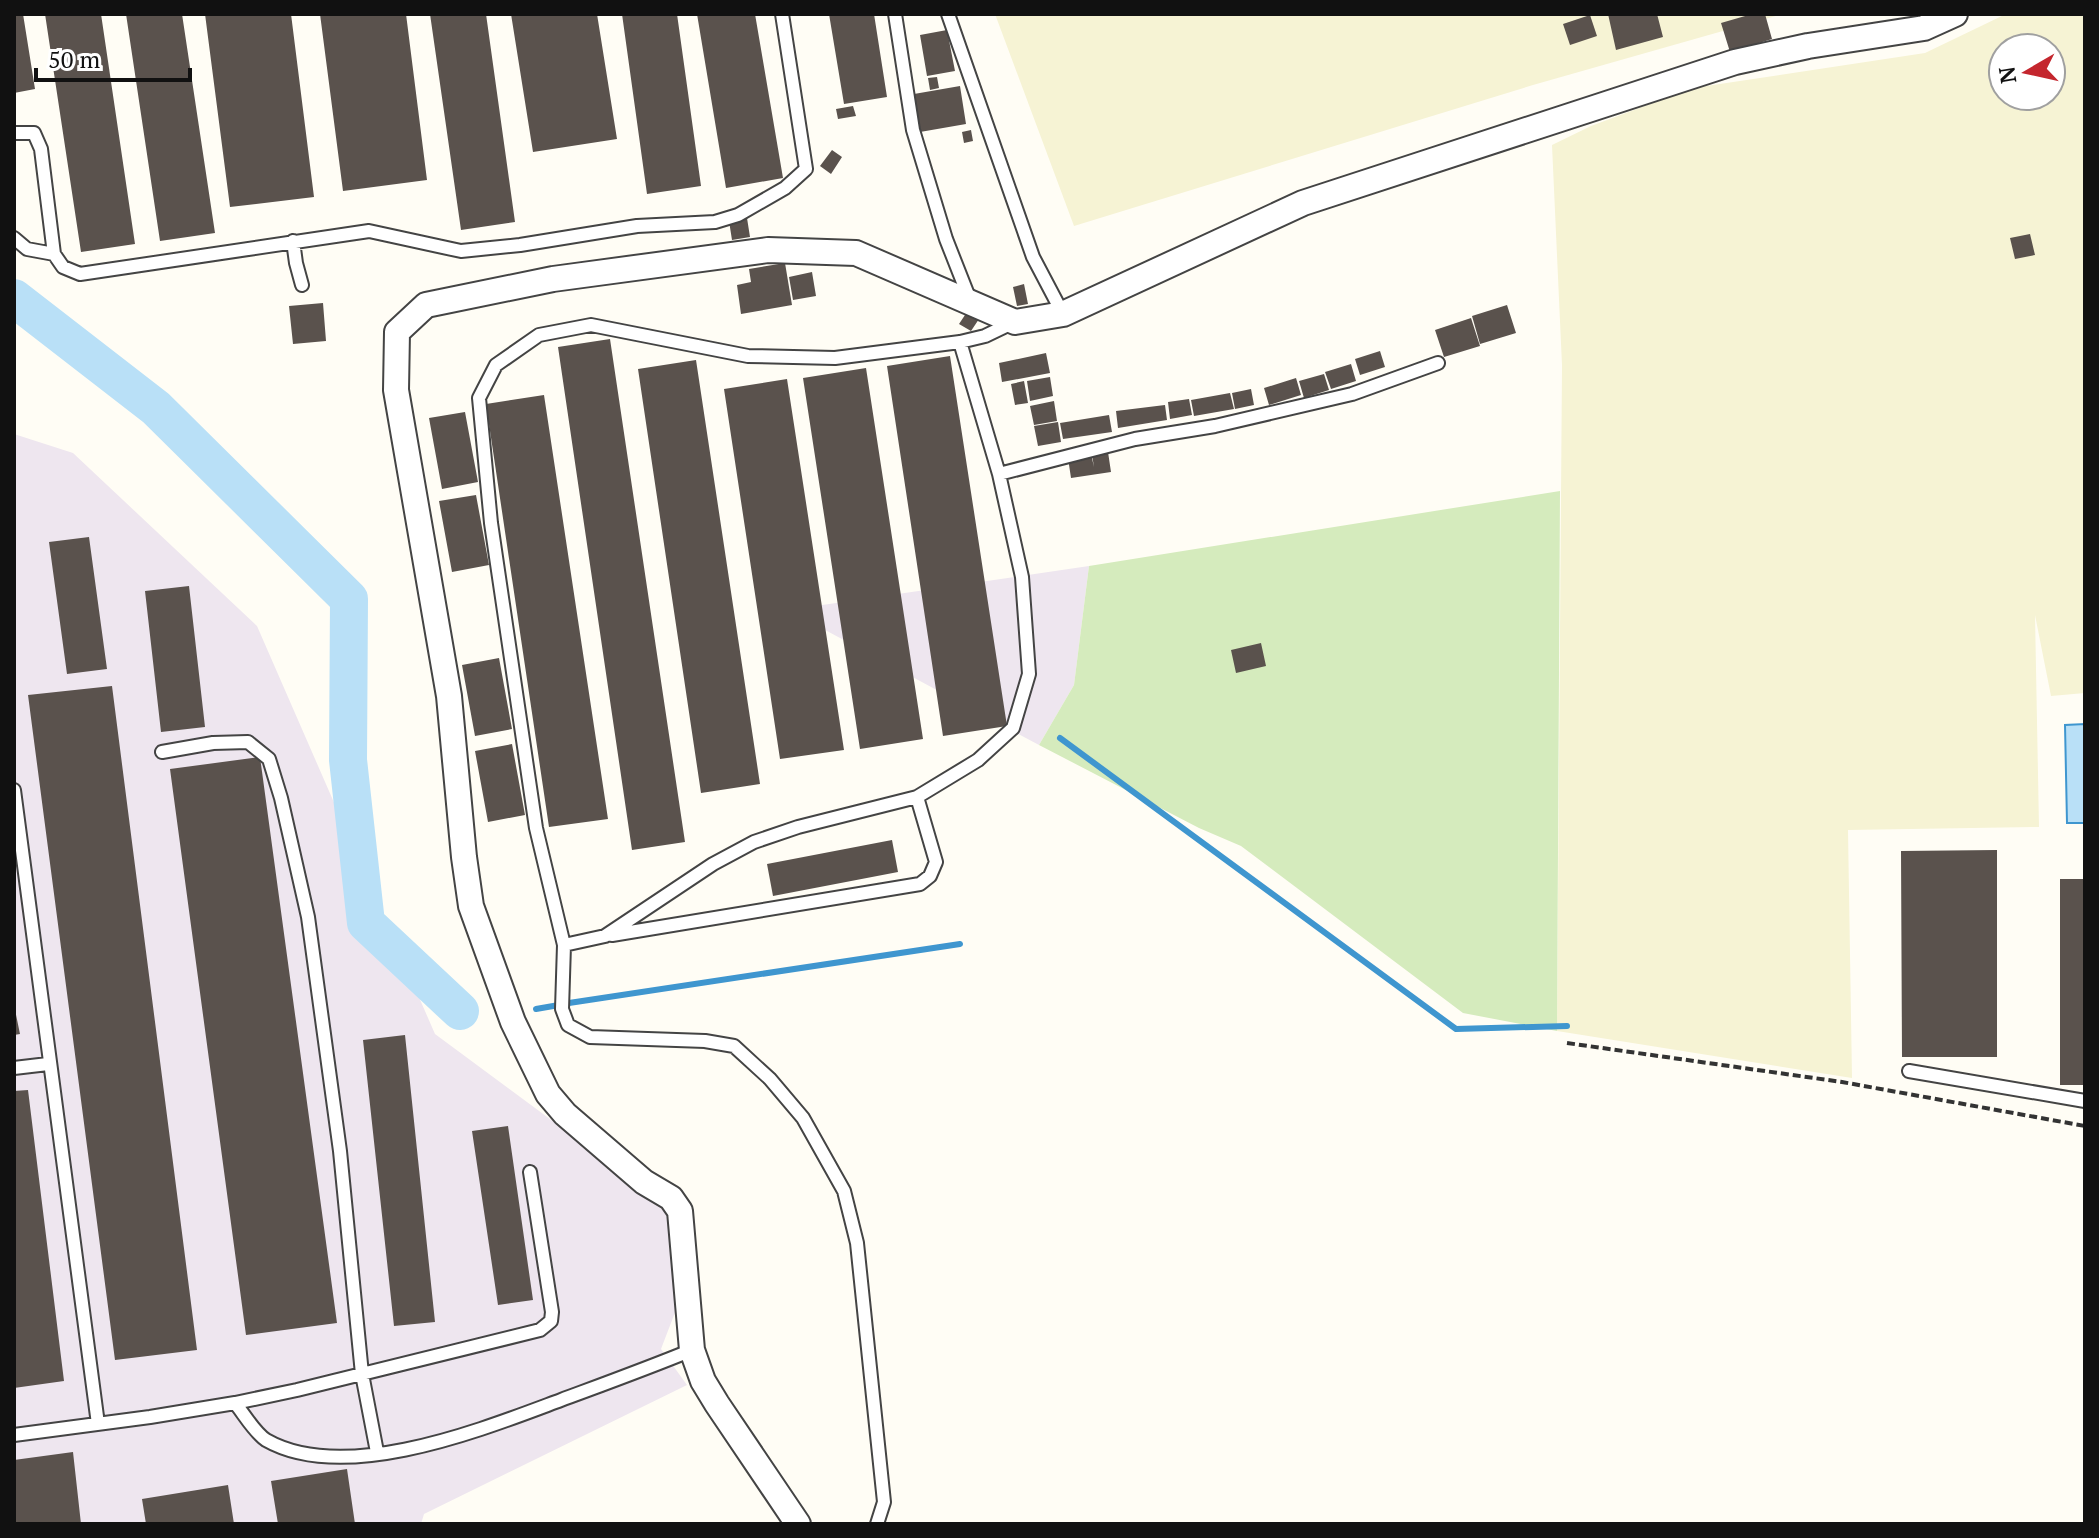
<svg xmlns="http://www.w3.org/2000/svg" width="2099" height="1538" font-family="'PT Serif',serif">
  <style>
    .industrial { fill: #eee6ef }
    .farmland { fill: #f6f3d4; fill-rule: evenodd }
    .green { fill: #d5ebbd }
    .water { fill: #b9e0f7; stroke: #3f96cf; stroke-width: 2 }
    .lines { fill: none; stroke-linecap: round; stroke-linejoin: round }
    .stream { stroke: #3f96cf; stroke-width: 6 }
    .river { stroke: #b9e0f7; stroke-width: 38 }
    .building { fill: #5a524d }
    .service-casing { stroke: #444; stroke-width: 16 }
    .minor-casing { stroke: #444; stroke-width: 28 }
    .path { stroke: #333; stroke-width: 4; stroke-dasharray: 8 4; stroke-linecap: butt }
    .service { stroke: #fff; stroke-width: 12 }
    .minor { stroke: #fff; stroke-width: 24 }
  </style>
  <rect width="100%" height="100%" fill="#fffdf5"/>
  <path class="industrial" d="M14 434 73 453 257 626 435 1034 673 1210 679 1302 661 1349 687 1385 424 1514 421 1524H14Z
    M1089 566 1074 685 1039 745 788 610Z"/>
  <path class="farmland" d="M995 14H1783L1533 85 1074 226Z
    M2006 14H2085V693L2051 696 2035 615 2039 827 1848 830 1852 1078 1557 1031 1562 365 1552 145 1591 126 1693 88 1925 53ZM2003 48H2051V96H2003Z"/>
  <path class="green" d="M1560 491 1557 1031 1463 1013 1241 846 1199 828 1039 745 1074 685 1089 566Z"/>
  <path class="water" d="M2085 724V823H2067L2065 725Z"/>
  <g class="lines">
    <path class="stream" d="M1060 738 1456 1029 1567 1026
      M569 1003 960 944
      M536 1009 559 1005"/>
    <path class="river" d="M14 298 156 408 349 599 348 760 366 923 460 1011"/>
  </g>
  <path class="building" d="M14 14H23L35 89 14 93Z
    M45 14H101L135 244 81 252Z
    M126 14H182L215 233 160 241Z
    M205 14H291L314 197 230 207Z
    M320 14H406L427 180 343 191Z
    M430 14H486L515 222 461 230Z
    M511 14H597L617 139 533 152Z
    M622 14H677L701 186 647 194Z
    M697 14H755L783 178 726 188Z
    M829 14H874L887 97 844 104Z
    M1608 14H1657L1663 37 1616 50Z
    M1752 14H1765L1772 39 1730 52 1721 23Z
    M1590 15 1597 36 1570 45 1563 24Z
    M947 30 955 71 927 76 920 35Z
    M937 77 939 88 930 90 928 78Z
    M960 86 966 124 920 132 914 94Z
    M853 106 856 116 838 119 836 109Z
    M971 130 973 141 964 143 962 132Z
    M832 150 842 157 831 174 820 166Z
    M747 218 750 237 732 240 729 221Z
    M2030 234 2035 255 2015 259 2010 238Z
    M785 263 792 305 741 314 737 285 751 282 749 269Z
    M812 272 816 296 793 300 789 277Z
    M1024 284 1028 304 1017 306 1013 287Z
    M323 303 326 341 293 344 289 306Z
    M1507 305 1516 333 1480 344 1472 316Z
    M967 312 979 319 971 331 959 324Z
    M1471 318 1480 346 1444 357 1435 330Z
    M610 339 685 842 632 850 558 347Z
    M1380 351 1385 367 1360 375 1355 359Z
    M1046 353 1050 373 1002 382 999 363Z
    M950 356 1007 726 943 736 887 366Z
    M696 360 760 784 701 793 638 369Z
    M1351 364 1356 381 1331 389 1325 372Z
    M866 368 923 739 860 749 803 378Z
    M1324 374 1329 390 1304 398 1299 381Z
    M1050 377 1053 396 1030 401 1027 381Z
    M1296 378 1301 395 1269 405 1264 388Z
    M787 379 844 750 780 759 724 389Z
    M1024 381 1028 403 1015 405 1011 384Z
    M1251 389 1254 405 1235 409 1232 393Z
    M1230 393 1234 409 1194 416 1191 400Z
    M544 395 608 819 549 827 486 404Z
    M1189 399 1192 415 1170 419 1168 402Z
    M1054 401 1057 421 1034 425 1030 406Z
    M1165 405 1167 420 1118 428 1116 411Z
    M465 412 478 482 442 489 429 418Z
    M1109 415 1112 432 1063 439 1060 423Z
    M1058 422 1061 442 1038 446 1034 426Z
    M1108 452 1111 472 1071 478 1068 458 1091 454 1094 467 1092 455Z
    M476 495 489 565 452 572 439 501Z
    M89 537 107 669 67 674 49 542Z
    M189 586 205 727 161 732 145 591Z
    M1261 643 1266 666 1236 673 1231 650Z
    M499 658 512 729 475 736 462 665Z
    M112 686 197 1350 115 1360 28 695Z
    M512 744 525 815 488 822 475 751Z
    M260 757 337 1323 246 1335 170 769Z
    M892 840 898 872 773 896 767 864Z
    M1997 850V1057H1902L1901 851Z
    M2060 879H2085V1085H2060Z
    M14 1005 20 1034 14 1035Z
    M405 1035 435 1322 394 1326 363 1040Z
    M28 1090 64 1381 14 1388V1091Z
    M508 1126 533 1300 498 1305 472 1131Z
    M73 1452 81 1524H14V1460Z
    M347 1469 355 1524H278L271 1481Z
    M228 1485 234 1524H146L142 1499Z"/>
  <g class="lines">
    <g class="service-casing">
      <path id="service" d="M895 14 913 130 946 239 970 300
        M948 14 1033 257 1063 314
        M14 133H34L41 149 54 254 63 267 80 274 369 231 461 251 520 245 637 226 715 222 738 215 785 188 806 169 782 14
        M14 238 27 249 54 254
        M293 241 296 263 302 285
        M999 474 1135 439 1215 426 1352 394 1438 363
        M162 752 213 743 248 742 269 759 281 798 308 917 340 1151 362 1374 377 1452
        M14 790 98 1424
        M612 935 920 884 930 876 936 862 917 797
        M564 945 605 936 713 864 754 842 798 827 917 797 978 760 1013 728 1029 674 1022 577 999 474 960 342
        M14 1068 48 1064
        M1909 1071 2085 1101
        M235 1403 297 1390 540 1330 551 1321 552 1312 530 1172
        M14 1435 150 1417 235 1403C244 1414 254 1432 266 1440 345 1485 483 1429 561 1400 604 1384 648 1368 692 1350
        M877 1524 884 1502 857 1243 844 1191 803 1118 770 1079 734 1046 705 1041 590 1037 568 1025 562 1009 564 945 536 828 491 523 479 398 496 365 539 335 591 325 748 356 835 358 960 342 985 336 1012 323"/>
    </g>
    <g class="minor-casing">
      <path id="minor" d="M798 1524 717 1404 703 1381 692 1350 680 1211 671 1198 644 1182 565 1114 548 1094 513 1022 471 906 464 857 449 696 396 390 397 332 426 305 553 279 768 250 856 253 1015 322 1063 314 1303 203 1735 62 1808 46 1924 28 1955 14"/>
    </g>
    <path class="path" d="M1567 1043 1842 1082 2085 1126"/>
    <use href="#service" class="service"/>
    <use href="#minor" class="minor"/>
  </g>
  <rect width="2099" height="1538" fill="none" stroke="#111111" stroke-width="32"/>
  <g transform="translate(2027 72) rotate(261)"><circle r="38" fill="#ffffff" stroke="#a0a0a0" stroke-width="2"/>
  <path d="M0-6L14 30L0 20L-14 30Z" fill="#c4262e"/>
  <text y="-12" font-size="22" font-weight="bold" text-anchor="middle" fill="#111111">N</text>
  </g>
  <path d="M36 68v12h154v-12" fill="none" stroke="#111111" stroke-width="4"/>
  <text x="48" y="68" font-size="24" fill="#111111" stroke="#ffffff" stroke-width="6" paint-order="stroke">50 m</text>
</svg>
